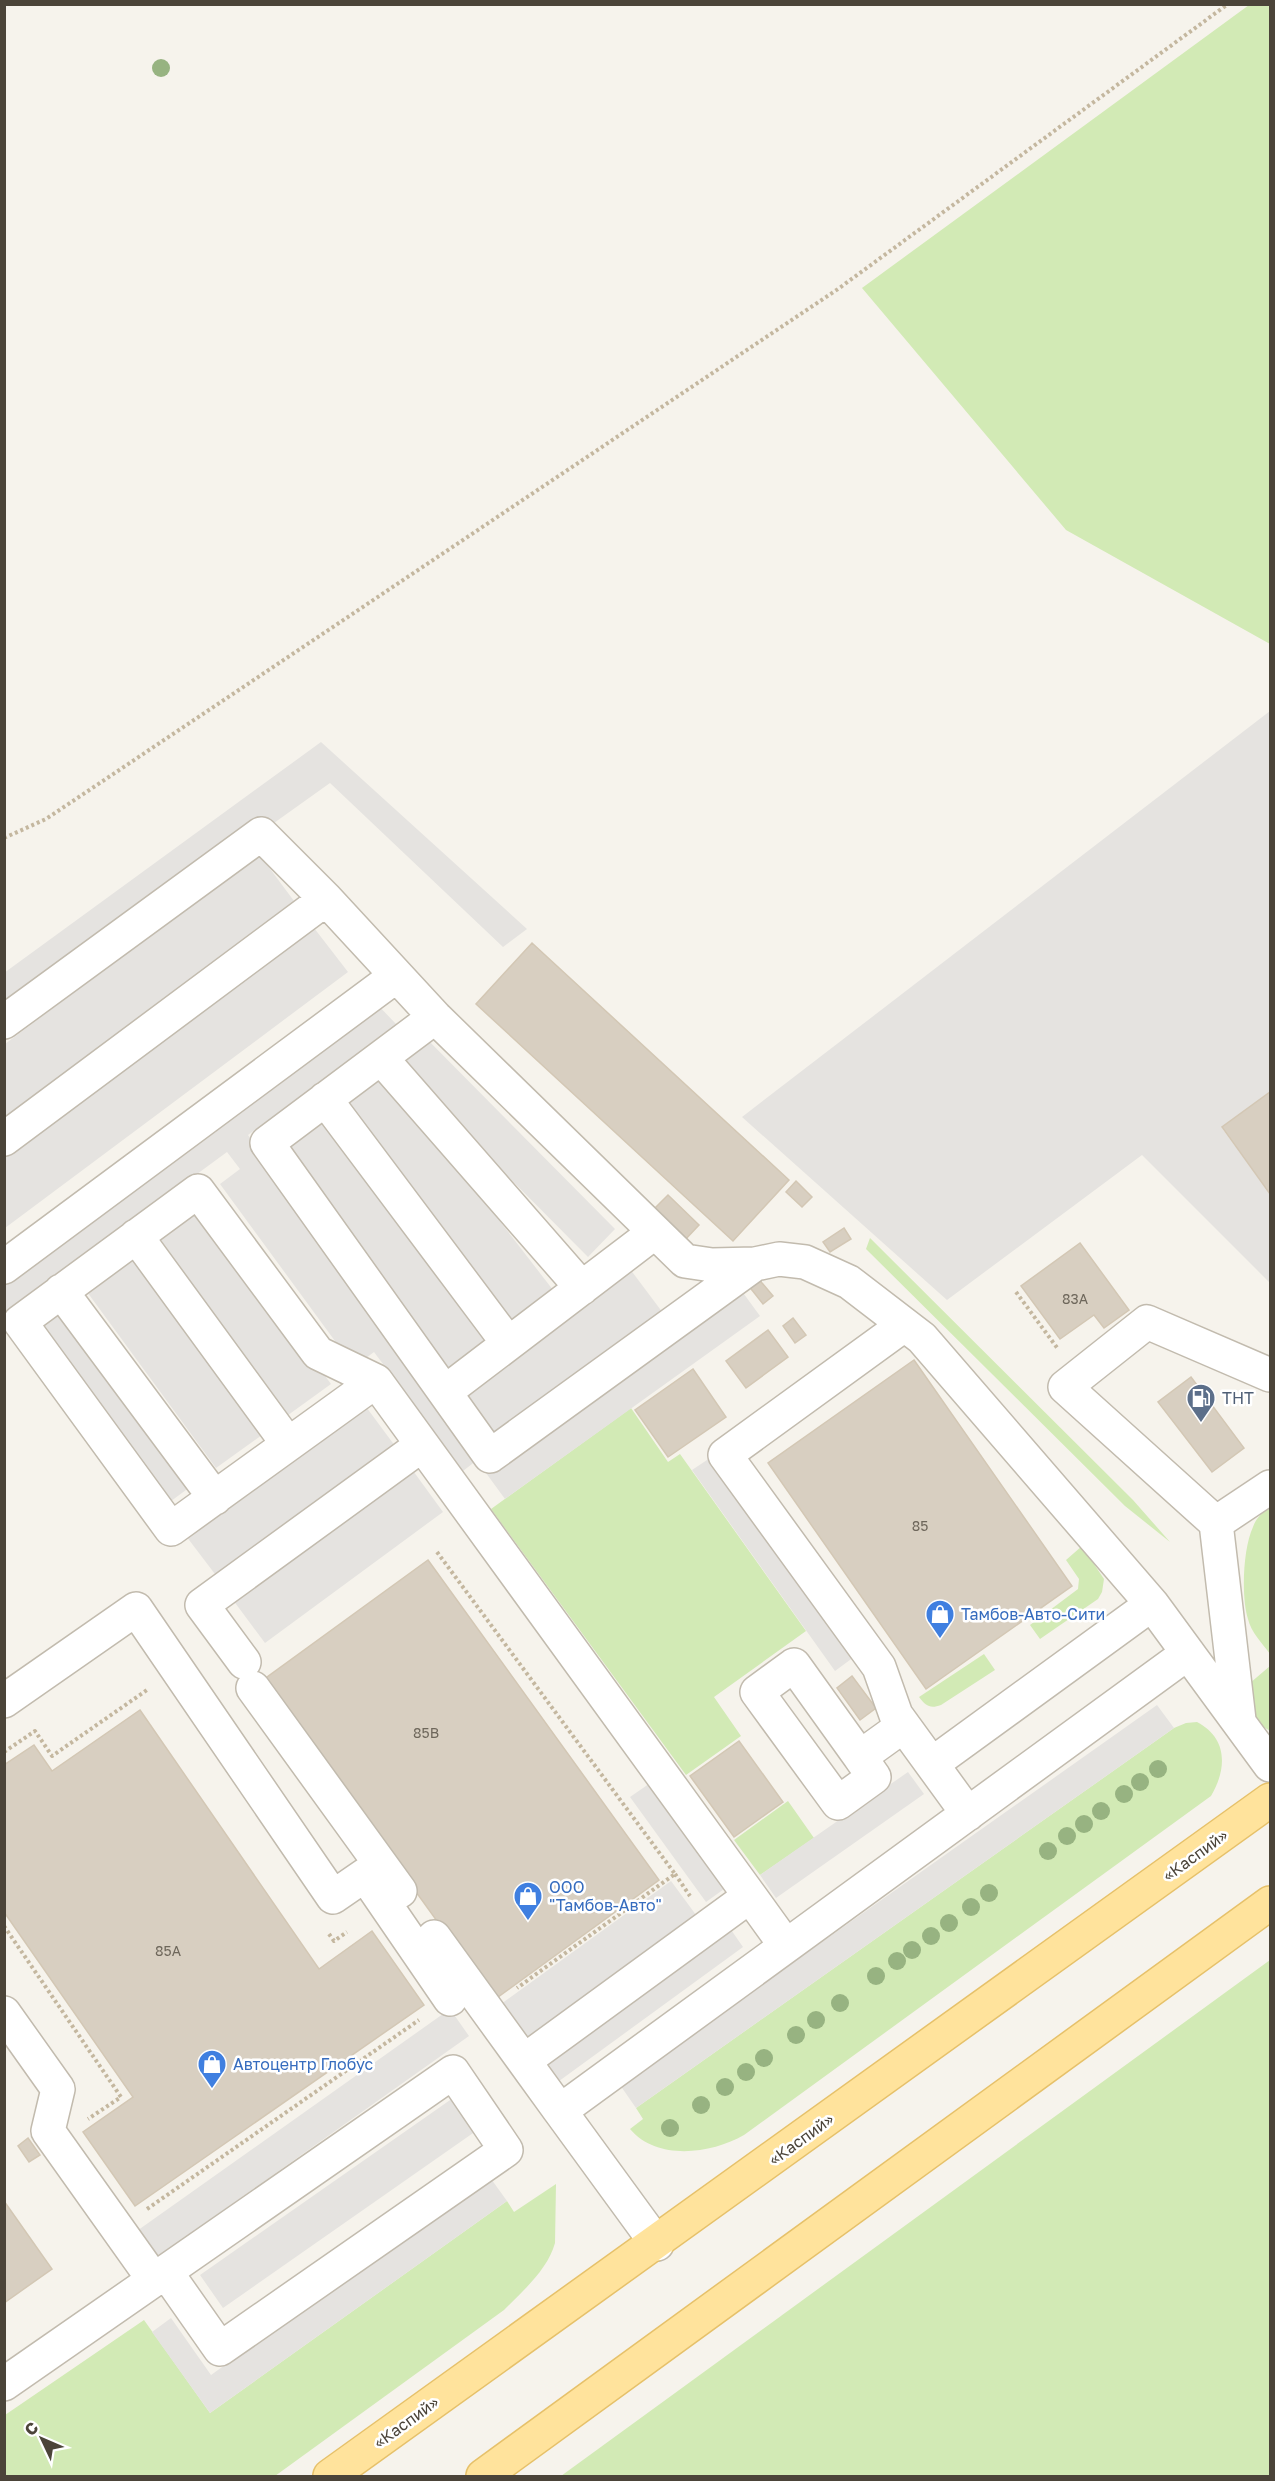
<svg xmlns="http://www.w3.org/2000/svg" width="1275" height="2481" font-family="'Golos Text',sans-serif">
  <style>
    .green { fill: #d2eab5 }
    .parking { fill: #e5e3e0 }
    .building { fill: #d8cfc1; stroke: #d3c7b4; stroke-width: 1.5 }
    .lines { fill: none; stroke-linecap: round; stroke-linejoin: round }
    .minor-casing { stroke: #c2bbae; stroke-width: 36 }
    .major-casing { stroke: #e6c16a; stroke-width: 36 }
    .path { stroke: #c4b79f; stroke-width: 4; stroke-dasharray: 3 3; stroke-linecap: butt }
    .minor { stroke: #fff; stroke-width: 33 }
    .major { stroke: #ffe39c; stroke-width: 33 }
    .tree { fill: #97b381 }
    .labels { text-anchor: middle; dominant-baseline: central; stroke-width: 5; stroke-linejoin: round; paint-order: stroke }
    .number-label { font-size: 14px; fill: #6e675b }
    .service-label { font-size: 16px; fill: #4e5e75; stroke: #fff; text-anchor: start }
    .shop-label { font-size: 16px; fill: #366cbe; stroke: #fff; text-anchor: start }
    .street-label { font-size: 16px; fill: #4b4439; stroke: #fff }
  </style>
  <rect width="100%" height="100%" fill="#f6f3ec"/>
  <path class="green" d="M1249 5H1270V644L1066 530 862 288Z
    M870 1238 1133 1500 1170 1542 1125 1506 866 1249Z
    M631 1408 668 1462 680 1454 806 1631 714 1697 741 1736 686 1775 491 1509Z
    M1270 1506V1654C1262 1643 1251 1632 1248 1619 1241 1597 1243 1548 1253 1527 1256 1518 1263 1512 1270 1506Z
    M1082 1546 1104 1579 1102 1592 1098 1599 1040 1639 1030 1625 1078 1589 1079 1579 1066 1560Z
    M984 1654 995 1670 941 1705C930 1709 926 1706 919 1697Z
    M1270 1666V1731L1256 1722 1243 1689Z
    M1197 1722C1228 1738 1227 1769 1211 1796L744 2135C711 2154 657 2161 630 2129L643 2119 636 2108 1174 1728 1186 1723Z
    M788 1801 814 1838 760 1875 734 1840Z
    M1270 1960V2476H561Z
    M556 2184 555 2243C548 2269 523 2291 504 2310L275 2476H5V2415L144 2320 210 2413 507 2201 514 2212Z"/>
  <path class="parking" d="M1270 711V1092L1222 1128 1270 1194V1283L1142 1155 947 1300 742 1117Z
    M321 742 527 929 503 947 330 783 5 1015 4 973Z
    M259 854 294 901 5 1117V1044Z
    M311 924 348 972 5 1228V1153Z
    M374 1001 397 1025 248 1135 481 1457 463 1471 374 1352 354 1367 220 1184 240 1169 227 1152 5 1315 4 1273Z
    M421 1033 615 1229 588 1257 393 1061Z
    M381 1067 553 1290 507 1326 335 1102Z
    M322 1112 495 1336 448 1372 276 1148Z
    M197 1201 331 1384 284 1418 150 1235Z
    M127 1252 262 1435 216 1468 82 1285Z
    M630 1269 666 1317 493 1446 457 1397Z
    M741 1290 760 1316 505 1499 486 1473Z
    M56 1304 190 1487 163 1507 29 1324Z
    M361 1400 398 1450 221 1582 183 1532Z
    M716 1454 858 1654 835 1671 692 1470Z
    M411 1468 443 1512 265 1643 233 1600Z
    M1157 1705 1174 1728 636 2108 620 2085Z
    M908 1772 924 1794 776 1898 760 1875Z
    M656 1779 731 1884 706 1902 630 1797Z
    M671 1881 699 1919 528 2042 501 2004Z
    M727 1924 743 1947 555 2084 539 2061Z
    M450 2009 469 2036 153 2260 134 2233Z
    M453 2098 476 2131 223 2308 200 2275Z
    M489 2176 507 2201 210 2413 152 2332 171 2318 211 2375Z"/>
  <path class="building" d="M532 943 789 1180 733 1241 476 1004Z
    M1270 1092V1194L1222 1127Z
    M796 1181 812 1197 802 1207 786 1192Z
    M668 1195 699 1225 684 1241 652 1211Z
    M844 1228 851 1239 830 1252 823 1242Z
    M1080 1243 1129 1310 1104 1328 1094 1315 1060 1339 1021 1286Z
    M757 1277 773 1296 763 1304 748 1285Z
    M793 1318 806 1335 795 1343 783 1326Z
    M768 1330 788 1357 746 1388 726 1361Z
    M914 1360 1072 1586 926 1689 768 1463Z
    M693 1369 726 1417 668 1457 635 1410Z
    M1191 1377 1244 1448 1212 1472 1158 1402Z
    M428 1560 659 1880 494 2000 263 1680Z
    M852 1676 876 1708 860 1720 837 1688Z
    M140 1710 319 1969 372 1931 424 2005 135 2206 83 2132 133 2097 4 1912V1765L34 1745 52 1771Z
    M739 1741 783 1802 734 1837 690 1776Z
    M28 2138 40 2155 29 2162 18 2146Z
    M4 2201 52 2269 4 2303Z"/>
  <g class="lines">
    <g class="minor-casing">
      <path id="minor" d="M4 1022 261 834 326 899 435 1017
        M381 1058 582 1288
        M325 1099 508 1343
        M4 1139 326 899
        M136 1236 288 1444
        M755 1264 712 1265 685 1261 435 1017 267 1143 490 1456 755 1264 779 1259 805 1262 849 1282 922 1338 1152 1604 1270 1765
        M4 1267 396 976
        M61 1291 215 1498
        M904 1325 725 1455 879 1667 896 1715 968 1814
        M376 1381 171 1529 20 1322 198 1191 318 1353 376 1381 750 1896
        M445 1392 655 1232
        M1216 1523 1270 1487
        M244 1662 202 1605 422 1445
        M253 1688 400 1891
        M4 1701 136 1609 333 1897 365 1875 450 1999
        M1239 1720 1216 1523 1065 1387 1147 1322 1270 1375
        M860 1757 794 1665 757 1692 838 1803 874 1777 860 1757 903 1726
        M932 1764 1152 1604
        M434 1937 560 2111
        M4 2013 58 2089 48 2131 154 2280
        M524 2061 750 1896 786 1946
        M657 2244 560 2111 1188 1653
        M4 2384 453 2072 506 2150 220 2349 166 2272"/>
    </g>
    <g class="major-casing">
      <path id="major" d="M330 2476 1270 1800
        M483 2476 1270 1903"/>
    </g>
    <path class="path" d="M4 838 46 819 838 289 1228 4
      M1016 1292 1058 1349
      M437 1552 675 1874 517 1988
      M4 1752 35 1731 52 1756 147 1690
      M675 1874 690 1896
      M4 1926 121 2097 88 2119
      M329 1934 334 1941 347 1932
      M147 2209 419 2020"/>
    <use href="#minor" class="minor"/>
    <use href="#major" class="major"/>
  </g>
  <g class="tree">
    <circle cx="161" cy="68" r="9"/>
    <circle cx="1158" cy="1769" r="9"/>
    <circle cx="1140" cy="1782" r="9"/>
    <circle cx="1124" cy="1794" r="9"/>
    <circle cx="1101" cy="1811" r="9"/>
    <circle cx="1084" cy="1824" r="9"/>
    <circle cx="1067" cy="1836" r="9"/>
    <circle cx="1048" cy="1851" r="9"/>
    <circle cx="989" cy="1893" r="9"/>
    <circle cx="971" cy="1907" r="9"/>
    <circle cx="949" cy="1923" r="9"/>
    <circle cx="931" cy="1936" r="9"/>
    <circle cx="912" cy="1950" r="9"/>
    <circle cx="897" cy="1961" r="9"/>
    <circle cx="876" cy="1976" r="9"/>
    <circle cx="840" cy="2003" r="9"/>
    <circle cx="816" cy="2020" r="9"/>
    <circle cx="796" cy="2035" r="9"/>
    <circle cx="764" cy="2058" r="9"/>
    <circle cx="746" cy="2072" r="9"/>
    <circle cx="725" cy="2087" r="9"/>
    <circle cx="701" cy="2105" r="9"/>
    <circle cx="670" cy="2128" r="9"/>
  </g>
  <defs>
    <g id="fuel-pin" transform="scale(1.5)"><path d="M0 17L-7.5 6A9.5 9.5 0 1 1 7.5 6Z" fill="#5c6f8a" stroke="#fff"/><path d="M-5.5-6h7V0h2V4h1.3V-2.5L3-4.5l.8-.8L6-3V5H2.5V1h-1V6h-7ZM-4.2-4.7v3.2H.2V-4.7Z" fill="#fff"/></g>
    <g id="shop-pin" transform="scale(1.5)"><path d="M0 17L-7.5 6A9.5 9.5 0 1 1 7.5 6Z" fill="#3f7fe0" stroke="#fff"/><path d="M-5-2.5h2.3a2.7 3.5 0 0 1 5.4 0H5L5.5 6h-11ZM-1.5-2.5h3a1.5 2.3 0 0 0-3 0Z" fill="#fff"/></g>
  </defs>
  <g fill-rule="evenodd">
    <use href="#fuel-pin" x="1201" y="1398"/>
    <use href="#shop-pin" x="940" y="1614"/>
    <use href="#shop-pin" x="528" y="1896"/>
    <use href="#shop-pin" x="212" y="2064"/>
  </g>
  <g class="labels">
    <g class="number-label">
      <text x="1075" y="1298">83А</text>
      <text x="920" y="1525">85</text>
      <text x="426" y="1732">85В</text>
      <text x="168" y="1950">85А</text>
    </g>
    <g class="service-label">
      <text x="1222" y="1398">ТНТ</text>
    </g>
    <g class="shop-label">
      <text x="961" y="1614">Тамбов-Авто-Сити</text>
      <text x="549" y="1887">ООО<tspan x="549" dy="18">"Тамбов-Авто"</tspan></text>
      <text x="233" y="2064">Автоцентр Глобус</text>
    </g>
    <g class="street-label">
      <text transform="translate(1195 1855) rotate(-36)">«Каспий»</text>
      <text transform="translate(801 2139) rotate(-36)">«Каспий»</text>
      <text transform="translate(406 2422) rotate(-36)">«Каспий»</text>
    </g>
  </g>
  <rect width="1275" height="2481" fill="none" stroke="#4b4439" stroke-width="12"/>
  <g transform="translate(42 2439) rotate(314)" stroke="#ffffff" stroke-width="4.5" paint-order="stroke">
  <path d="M0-4.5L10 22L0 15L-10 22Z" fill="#4b4439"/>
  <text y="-9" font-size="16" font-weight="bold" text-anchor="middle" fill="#4b4439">С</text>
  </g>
</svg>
